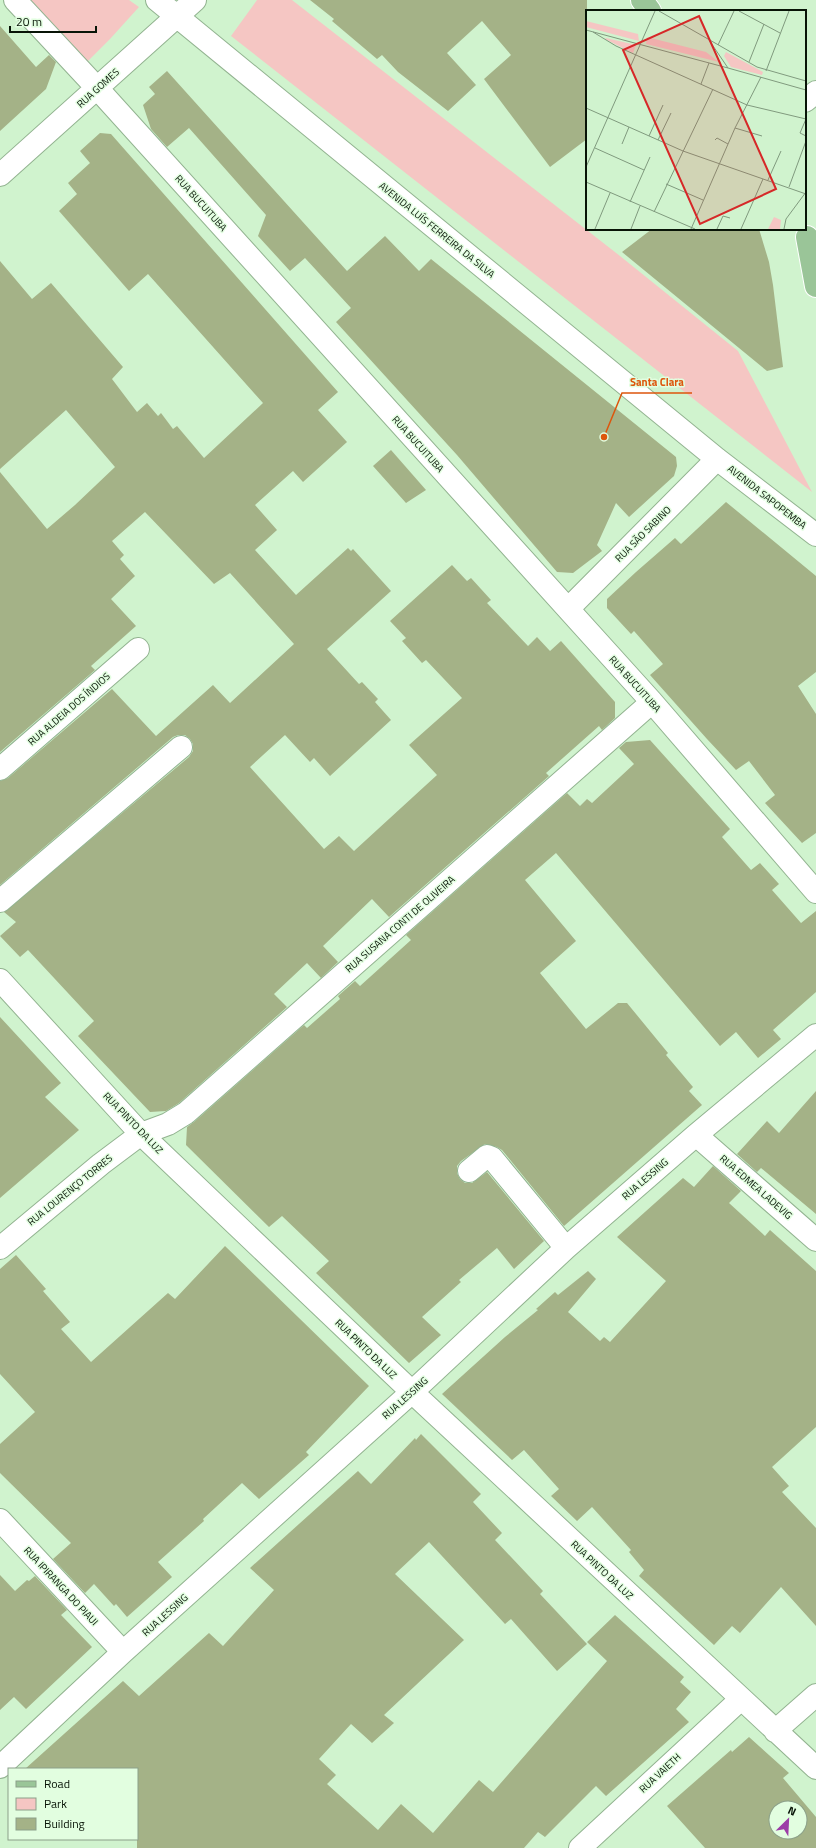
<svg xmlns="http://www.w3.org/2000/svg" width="816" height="1848" font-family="'Titillium Web',sans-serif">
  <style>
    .green { fill: #f5c6c3 }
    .building { fill: #a4b287; fill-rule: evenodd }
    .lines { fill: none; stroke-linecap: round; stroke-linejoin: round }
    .minor-casing { stroke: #92b390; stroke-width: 24 }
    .major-casing { stroke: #fff; stroke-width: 24 }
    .minor { stroke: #fff; stroke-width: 22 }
    .major { stroke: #9ac598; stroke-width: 22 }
    .labels { text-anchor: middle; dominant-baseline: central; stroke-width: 3; stroke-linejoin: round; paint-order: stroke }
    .street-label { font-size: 10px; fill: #081407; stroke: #e2fee0 }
    .inset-road { fill: none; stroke: #809a7e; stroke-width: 1 }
    .view { fill: #d62828; fill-opacity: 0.15; stroke: #d62828; stroke-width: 2 }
    .inset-edge { fill: none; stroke: #081407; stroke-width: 2 }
    .leader { fill: none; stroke: #dd560c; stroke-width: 1.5 }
    .callout-dot { fill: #dd560c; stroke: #e2fee0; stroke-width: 1.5 }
    .callout-label { font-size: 11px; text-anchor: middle; font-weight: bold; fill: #dd560c; stroke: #e2fee0; stroke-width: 3; stroke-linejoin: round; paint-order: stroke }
  </style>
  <rect width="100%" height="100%" fill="#d0f3ce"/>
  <path class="green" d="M30 0H129L139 7 110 39 86 63Z
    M257 0H292L620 256 738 351 812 492 231 36Z"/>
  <path class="building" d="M310 0H587V139L550 167 484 79 511 55 482 21 447 53 476 85 448 111 398 72 382 55 377 59 332 21 334 19Z
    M0 26 36 67 49 55 56 62 46 89 0 131Z
    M167 71 347 271 385 236 419 271 431 259 676 457 677 466 674 476 629 517 616 503 597 545 602 551 573 573 557 572 457 455 336 322 351 308 305 258 290 271 258 236 266 215 189 128 167 147 151 129 143 105 155 94 149 87Z
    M100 133 111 134 338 392 318 410 347 442 303 482 293 471 255 505 277 530 255 550 296 595 348 548 351 551 353 549 391 591 327 649 359 684 362 682 378 699 375 702 391 720 330 776 314 758 310 762 285 735 250 767 324 849 339 836 354 851 437 775 409 745 462 698 426 660 422 663 402 641 406 638 390 621 452 565 467 581 471 578 491 600 487 603 528 646 537 637 550 651 561 641 615 702V718L602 730 599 726 546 773 549 776 389 917 372 899 323 946 338 962 321 978 307 963 274 994 287 1007 179 1103 166 1111 150 1112 78 1036 94 1021 28 950 20 957 0 936 16 922 4 912 189 757 193 751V744L190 739 185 735H178L173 737 0 885V781L8 778 112 689 156 736 213 685 230 703 294 644 230 573 214 584 145 512 112 541 124 555 120 559 135 576 111 599 136 626 91 666 95 670 0 752V472L47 529 75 505 115 467 66 410 0 469V261L32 299 51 283 123 367 112 379 137 412 147 403 158 416 161 413 173 429 177 426 204 458 263 403 148 274 129 291 59 211 77 194 68 183 90 163 80 151Z
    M652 229H759L769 262 773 285 783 367 767 371 622 252Z
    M391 450 426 490 406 503 373 466Z
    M726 502 816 576V672L798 686 816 714V833L802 843 765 803 775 795 749 761 736 770 707 739 650 675 663 664 634 631 631 634 607 608V599L636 572 675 538 681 544Z
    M650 740 730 829 722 837 751 870 760 863 779 884 772 890 801 923 816 911V992L773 1030 781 1039 758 1058 736 1032 720 1046 556 853 525 880 576 941 540 973 586 1029 618 1003H627L668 1053 666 1055 693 1087 689 1091 702 1105 564 1226 502 1150 497 1147 485 1144 461 1161 457 1166V1173L460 1179 465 1183H472L487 1172 544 1241 514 1269 497 1248 459 1280 461 1282 422 1317 441 1335 409 1363 316 1273 329 1261 282 1216 269 1227 186 1145 187 1127 194 1122 304 1025 307 1028 340 999 338 996 355 981 360 986 411 940 406 935 567 793 580 806 587 799 592 803 634 764 619 748 626 742Z
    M0 1017 61 1083 45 1097 79 1130 0 1198Z
    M816 1091V1214L761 1168 757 1172 737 1154 767 1121 779 1133Z
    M713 1166 741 1191 729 1203 765 1236 770 1230 816 1271V1427L772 1467 789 1486 782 1492 816 1528V1626L781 1587 740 1633 732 1626 714 1645 639 1576 644 1570 629 1552 631 1550 592 1507 577 1521 551 1496 559 1489 524 1450 512 1460 442 1394 505 1337 538 1310 536 1309 555 1292 558 1295 588 1271 596 1279 568 1312 600 1341 604 1337 610 1342 666 1281 617 1237 683 1178 694 1187Z
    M225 1246 369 1386 306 1452 309 1455 259 1499 242 1483 203 1519 204 1521 158 1562 172 1577 127 1617 116 1604 114 1606 94 1584 85 1593 53 1559 71 1543 0 1473V1444L35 1412 0 1374V1269L16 1255 46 1289 43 1291 70 1322 61 1329 91 1362 168 1293 175 1299Z
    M421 1434 481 1494 473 1502 502 1533 495 1540 543 1591 540 1594 587 1644 557 1671 511 1619 505 1624 429 1542 395 1574 464 1640 384 1715 394 1723 372 1743 351 1724 319 1759 336 1775 327 1784 378 1830 401 1804 433 1833 479 1780 493 1792 607 1661 587 1642 615 1615 684 1677 680 1682 691 1692 676 1709 689 1722 606 1796 596 1786 545 1837 538 1832 524 1848H137V1769H25L123 1681 139 1696 209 1633 223 1646 274 1590 250 1568 358 1471 371 1484 415 1438 416 1440Z
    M0 1575 15 1591 27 1580 29 1581 35 1576 67 1610 61 1615 92 1647 26 1709 14 1697 0 1710Z
    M749 1737 789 1773 783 1778 816 1817V1848H705L667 1806 731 1750 732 1752ZM776 1808H800V1832H776Z"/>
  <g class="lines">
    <g class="minor-casing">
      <path id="minor" d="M15 0 97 88 652 702 816 892
        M157 0 717 459 816 535
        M805 101 816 92
        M0 175 195 0
        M568 609 717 459
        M0 769 138 649
        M0 901 181 747
        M0 980 141 1134 412 1392 816 1768
        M696 1135 816 1240
        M469 1171 487 1156 492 1158 566 1248
        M0 1248 101 1164 141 1134 168 1124 186 1113 652 702
        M0 1520 123 1652
        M775 1731 816 1695
        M0 1767 123 1652 412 1392 566 1248 696 1135 816 1035
        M580 1848 741 1699"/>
    </g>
    <g class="major-casing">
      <path id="major" d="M642 0 650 11
        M807 237 816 286"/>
    </g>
    <use href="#minor" class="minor"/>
    <use href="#major" class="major"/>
  </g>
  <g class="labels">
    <g class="street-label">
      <text transform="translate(98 88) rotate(-42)">RUA GOMES</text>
      <text transform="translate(201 203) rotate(48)">RUA BUCUITUBA</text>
      <text transform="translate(437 230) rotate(39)">AVENIDA LUÍS FERREIRA DA SILVA</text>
      <text transform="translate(418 444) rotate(48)">RUA BUCUITUBA</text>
      <text transform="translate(767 497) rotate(38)">AVENIDA SAPOPEMBA</text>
      <text transform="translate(643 534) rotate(-45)">RUA SÃO SABINO</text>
      <text transform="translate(635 684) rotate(48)">RUA BUCUITUBA</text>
      <text transform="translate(69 709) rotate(-41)">RUA ALDEIA DOS ÍNDIOS</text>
      <text transform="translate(400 924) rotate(-41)">RUA SUSANA CONTI DE OLIVEIRA</text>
      <text transform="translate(133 1123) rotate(46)">RUA PINTO DA LUZ</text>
      <text transform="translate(645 1179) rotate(-41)">RUA LESSING</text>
      <text transform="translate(756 1187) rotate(41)">RUA EDMEA LADEVIG</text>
      <text transform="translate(70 1190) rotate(-39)">RUA LOURENÇO TORRES</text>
      <text transform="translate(366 1349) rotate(44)">RUA PINTO DA LUZ</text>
      <text transform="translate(405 1398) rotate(-42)">RUA LESSING</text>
      <text transform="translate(602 1570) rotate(43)">RUA PINTO DA LUZ</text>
      <text transform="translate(61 1586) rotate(47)">RUA IPIRANGA DO PIAUI</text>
      <text transform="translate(165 1615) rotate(-42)">RUA LESSING</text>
      <text transform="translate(660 1773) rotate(-43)">RUA VAIETH</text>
    </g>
  </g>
  <g transform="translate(586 10)">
    <rect width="220" height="220" fill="#d0f3ce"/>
    <path d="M0 11 52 24 53 31 0 17ZM61 27 120 42 133 52 60 34ZM20 28 50 35 47 43 19 29ZM140 42 177 62 176 65 145 57 138 46ZM188 207 195 210 194 219H182Z" fill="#f5c6c3"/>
    <path class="inset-road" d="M73 1 171 57 220 71M153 1 194 23M0 20 142 58M7 22 30 36 161 95 220 109M123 30 142 58 220 80M132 35 148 1M163 52 178 14M180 61 203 1M115 74 123 53M0 98 97 141 220 184M220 109 214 123 220 126M149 118 176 126M63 126 77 95M72 130 85 103M129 130 131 128 142 134M36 134 43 117M9 138 58 160M0 157 69 1M182 170 195 141M0 172 109 219M80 174 117 190M203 177 220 131M44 192 64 147M68 202 127 79M9 219 24 183M45 219 54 196M105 219 149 118 175 67M131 219 137 206 144 208M155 219 177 169M198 219 200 209 220 182"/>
    <path class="view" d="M113 6 190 179 114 214 37 40Z"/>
    <rect width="220" height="220" class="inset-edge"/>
  </g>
  <path class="leader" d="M604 437L622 393H692"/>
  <circle class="callout-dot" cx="604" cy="437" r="4"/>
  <g class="callout-label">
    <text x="657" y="386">Santa Clara</text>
  </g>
  <rect x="8" y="1768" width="130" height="72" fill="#e2fee0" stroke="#8ba089"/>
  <rect x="16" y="1781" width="20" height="6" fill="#9ac598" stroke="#8ba089"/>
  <text x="44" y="1788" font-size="12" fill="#081407">Road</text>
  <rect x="16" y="1798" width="20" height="12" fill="#f5c6c3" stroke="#8ba089"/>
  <text x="44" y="1808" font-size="12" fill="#081407">Park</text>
  <rect x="16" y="1818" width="20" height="12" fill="#a4b287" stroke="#8ba089"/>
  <text x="44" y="1828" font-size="12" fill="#081407">Building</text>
  <g transform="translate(788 1820) rotate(24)"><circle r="19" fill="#e2fee0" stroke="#8ba089"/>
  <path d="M0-3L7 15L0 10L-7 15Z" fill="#9c3ea7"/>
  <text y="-6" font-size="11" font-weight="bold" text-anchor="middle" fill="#081407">N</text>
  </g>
  <path d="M10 26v6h86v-6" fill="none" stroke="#081407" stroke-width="2"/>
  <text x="16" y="26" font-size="12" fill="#081407" stroke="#e2fee0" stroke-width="3" paint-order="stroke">20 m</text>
</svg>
